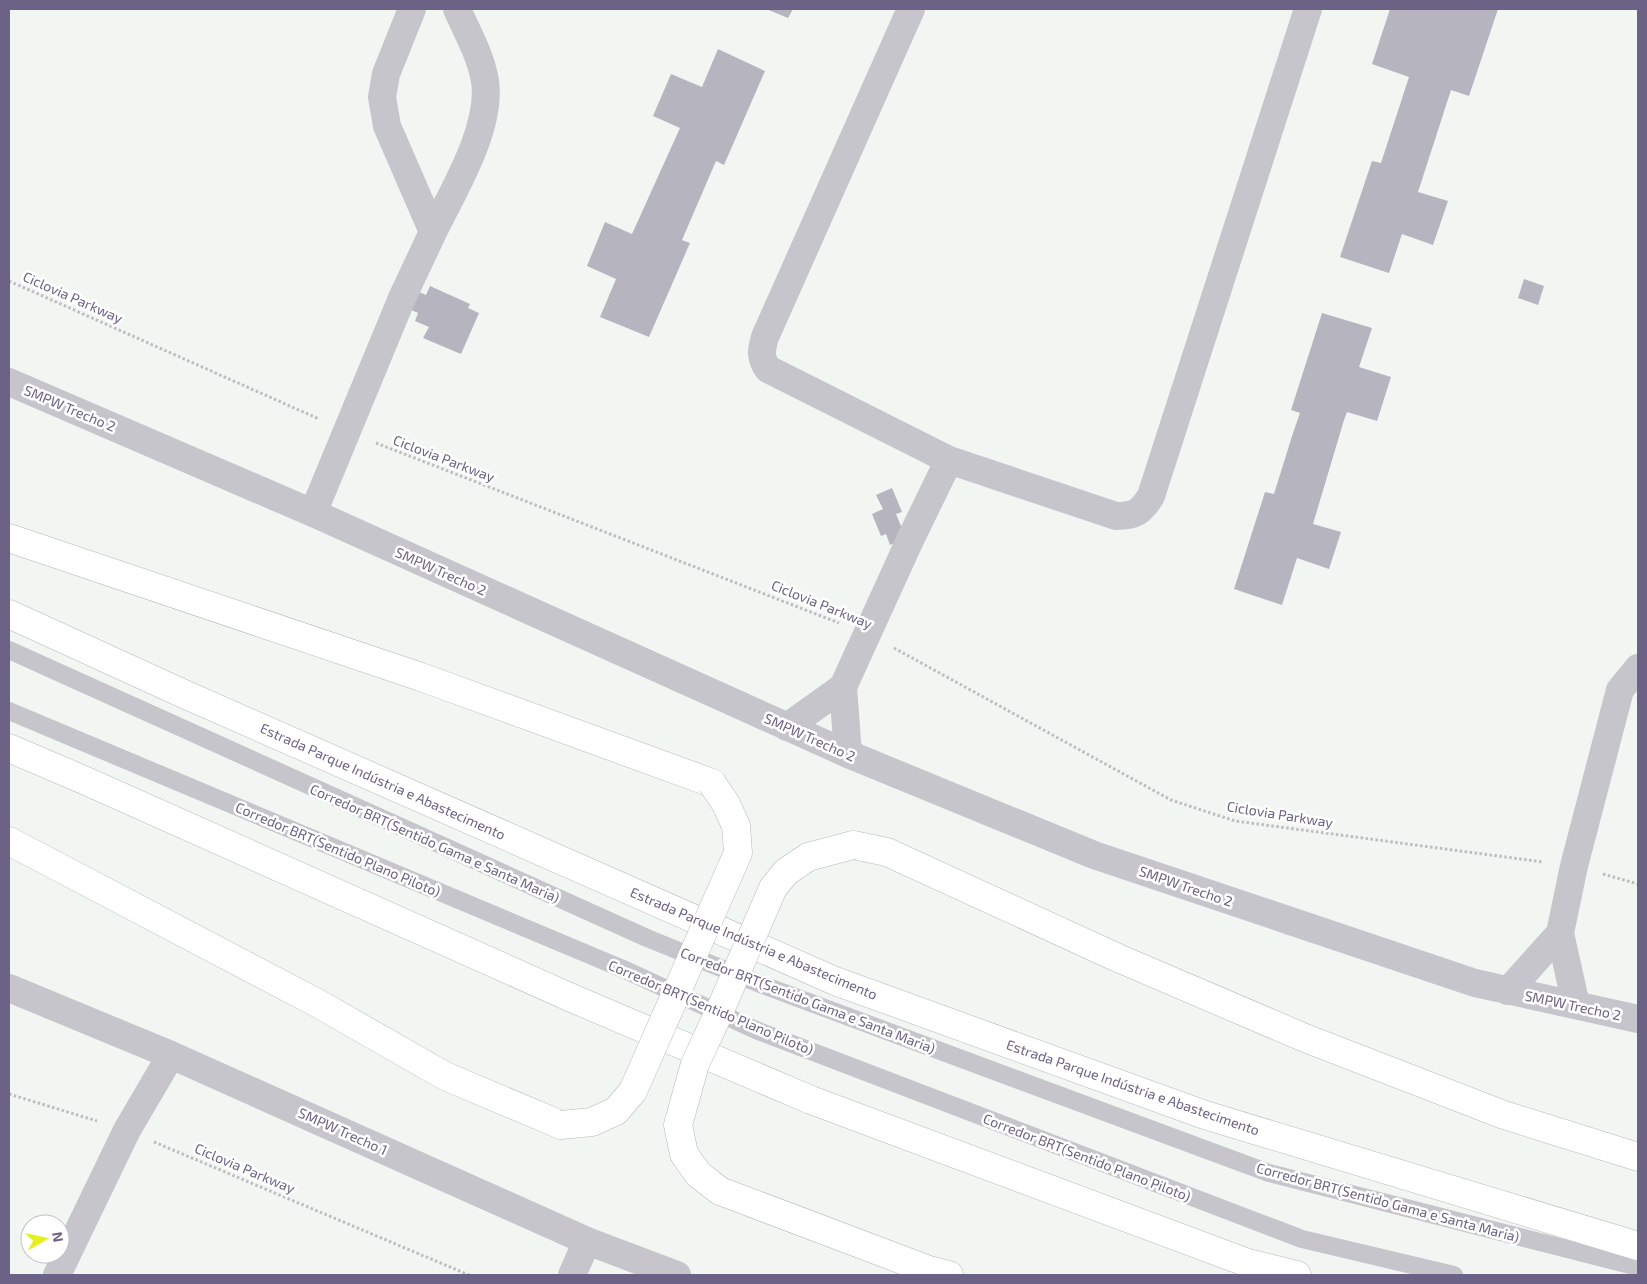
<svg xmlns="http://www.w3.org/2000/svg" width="1647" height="1284" font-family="'Exo 2',sans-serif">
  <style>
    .building { fill: #b6b4bf }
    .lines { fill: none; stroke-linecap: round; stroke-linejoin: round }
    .trunk-casing { stroke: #b9b7be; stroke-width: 29 }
    .path { stroke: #bebcc1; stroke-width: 3; stroke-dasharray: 2.5 2.5; stroke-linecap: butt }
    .service { stroke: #c7c5cc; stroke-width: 18 }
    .minor { stroke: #c7c5cc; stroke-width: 28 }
    .tertiary { stroke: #c7c5cc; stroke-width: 28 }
    .trunk { stroke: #fff; stroke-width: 28 }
    .trunk-bridge-casing { stroke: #b9b7be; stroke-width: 29; stroke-linecap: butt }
    .trunk-bridge { stroke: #fff; stroke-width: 28 }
    .labels { text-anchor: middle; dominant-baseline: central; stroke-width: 5; stroke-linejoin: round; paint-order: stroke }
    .street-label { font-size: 14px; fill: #6b6285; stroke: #fff }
  </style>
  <rect width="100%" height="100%" fill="#f2f6f2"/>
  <path class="building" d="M766 9H793L788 18Z
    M1390 9H1498L1469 96 1451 90 1418 192 1448 201 1433 245 1402 234 1389 273 1340 257 1372 161 1381 163 1409 77 1372 64Z
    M718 49 765 71 724 165 716 161 682 240 690 243 649 337 600 317 616 279 587 266 605 222 632 234 680 128 653 116 671 74 702 87Z
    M1524 279 1544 286 1538 305 1518 298Z
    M430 286 470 304 468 308 479 313 461 354 423 338 429 327 415 321 418 313 409 309 417 291 426 295Z
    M1322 313 1372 328 1359 367 1391 377 1377 421 1347 412 1344 420 1313 524 1341 532 1329 569 1297 558 1282 605 1234 589 1265 492 1274 494 1293 433 1300 413 1291 410Z
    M892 488 902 512 896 514 906 538 890 545 886 534 881 536 872 514 883 509 876 495Z"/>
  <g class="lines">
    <g class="trunk-casing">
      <path id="trunk" d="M9 538 421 677 712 783
        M9 614 184 694 835 981 1205 1115 1638 1246
        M9 748 86 781 574 999 811 1100 1248 1263 1297 1275
        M9 841 319 1004 445 1076 561 1125
        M853 845 887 852 1118 958 1305 1038 1504 1115 1638 1157
        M720 1191 929 1270 949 1275"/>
    </g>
    <path class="path" d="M9 281 319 419
      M376 443 839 623
      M894 648 1171 800 1235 821 1543 862
      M1603 874 1638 884
      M9 1094 97 1121
      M154 1142 469 1275"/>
    <path class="service" d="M9 650 647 938 760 984 1269 1173 1638 1267
      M9 711 623 969 756 1030 1302 1239 1454 1275"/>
    <path class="minor" d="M911 9 765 337C761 351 760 358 768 369L949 460 1116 516C1135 516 1141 512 1151 496L1308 9
      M433 232C453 191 492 128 485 81 481 56 467 32 457 9
      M313 513 402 298 433 232 387 126 382 97 386 74 412 9
      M843 687 848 754
      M787 727 843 687 910 540 949 460
      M1508 991 1560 933
      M1576 1005 1560 933 1574 866 1620 690 1638 668
      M57 1275 127 1130 171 1055
      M572 1275 587 1241"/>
    <path class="tertiary" d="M9 382 313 513 848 754 1094 855 1475 983 1638 1019
      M9 988 171 1055 587 1241 677 1275"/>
    <use href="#trunk" class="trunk"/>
    <g class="trunk-bridge-casing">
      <path id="trunk-bridge" d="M561 1125 592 1122 616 1111 633 1091 738 853 736 826 726 804 712 783
        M720 1191 698 1174 684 1154 678 1125 695 1064 721 1008 773 888 786 872 808 857 853 845"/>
    </g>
    <use href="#trunk-bridge" class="trunk-bridge"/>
  </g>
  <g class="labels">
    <g class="street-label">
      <text transform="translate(73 297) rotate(24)">Ciclovia Parkway</text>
      <text transform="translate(70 408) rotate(23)">SMPW Trecho 2</text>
      <text transform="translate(444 458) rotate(21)">Ciclovia Parkway</text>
      <text transform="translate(441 571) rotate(24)">SMPW Trecho 2</text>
      <text transform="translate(822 604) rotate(22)">Ciclovia Parkway</text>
      <text transform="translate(810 737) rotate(24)">SMPW Trecho 2</text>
      <text transform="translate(383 781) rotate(24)">Estrada Parque Indústria e Abastecimento</text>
      <text transform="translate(1280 814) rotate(9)">Ciclovia Parkway</text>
      <text transform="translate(435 843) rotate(24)">Corredor BRT(Sentido Gama e Santa Maria)</text>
      <text transform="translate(338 849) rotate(23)">Corredor BRT(Sentido Plano Piloto)</text>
      <text transform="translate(1186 886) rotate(19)">SMPW Trecho 2</text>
      <text transform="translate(754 943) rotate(23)">Estrada Parque Indústria e Abastecimento</text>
      <text transform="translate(808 1000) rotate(21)">Corredor BRT(Sentido Gama e Santa Maria)</text>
      <text transform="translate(1573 1005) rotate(12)">SMPW Trecho 2</text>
      <text transform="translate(711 1007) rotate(23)">Corredor BRT(Sentido Plano Piloto)</text>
      <text transform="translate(1133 1087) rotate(19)">Estrada Parque Indústria e Abastecimento</text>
      <text transform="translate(343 1131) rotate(24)">SMPW Trecho 1</text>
      <text transform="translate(1087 1157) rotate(21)">Corredor BRT(Sentido Plano Piloto)</text>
      <text transform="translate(245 1168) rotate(23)">Ciclovia Parkway</text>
      <text transform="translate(1388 1202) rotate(15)">Corredor BRT(Sentido Gama e Santa Maria)</text>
    </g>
  </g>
  <rect width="1647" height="1284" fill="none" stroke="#6b6285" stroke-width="20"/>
  <g transform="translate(45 1239) rotate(81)"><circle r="24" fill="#ffffff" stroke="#c4c0ce"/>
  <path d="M0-4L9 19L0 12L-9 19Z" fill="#e5f017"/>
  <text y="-8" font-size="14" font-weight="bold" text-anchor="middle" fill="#6b6285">N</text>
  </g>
</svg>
